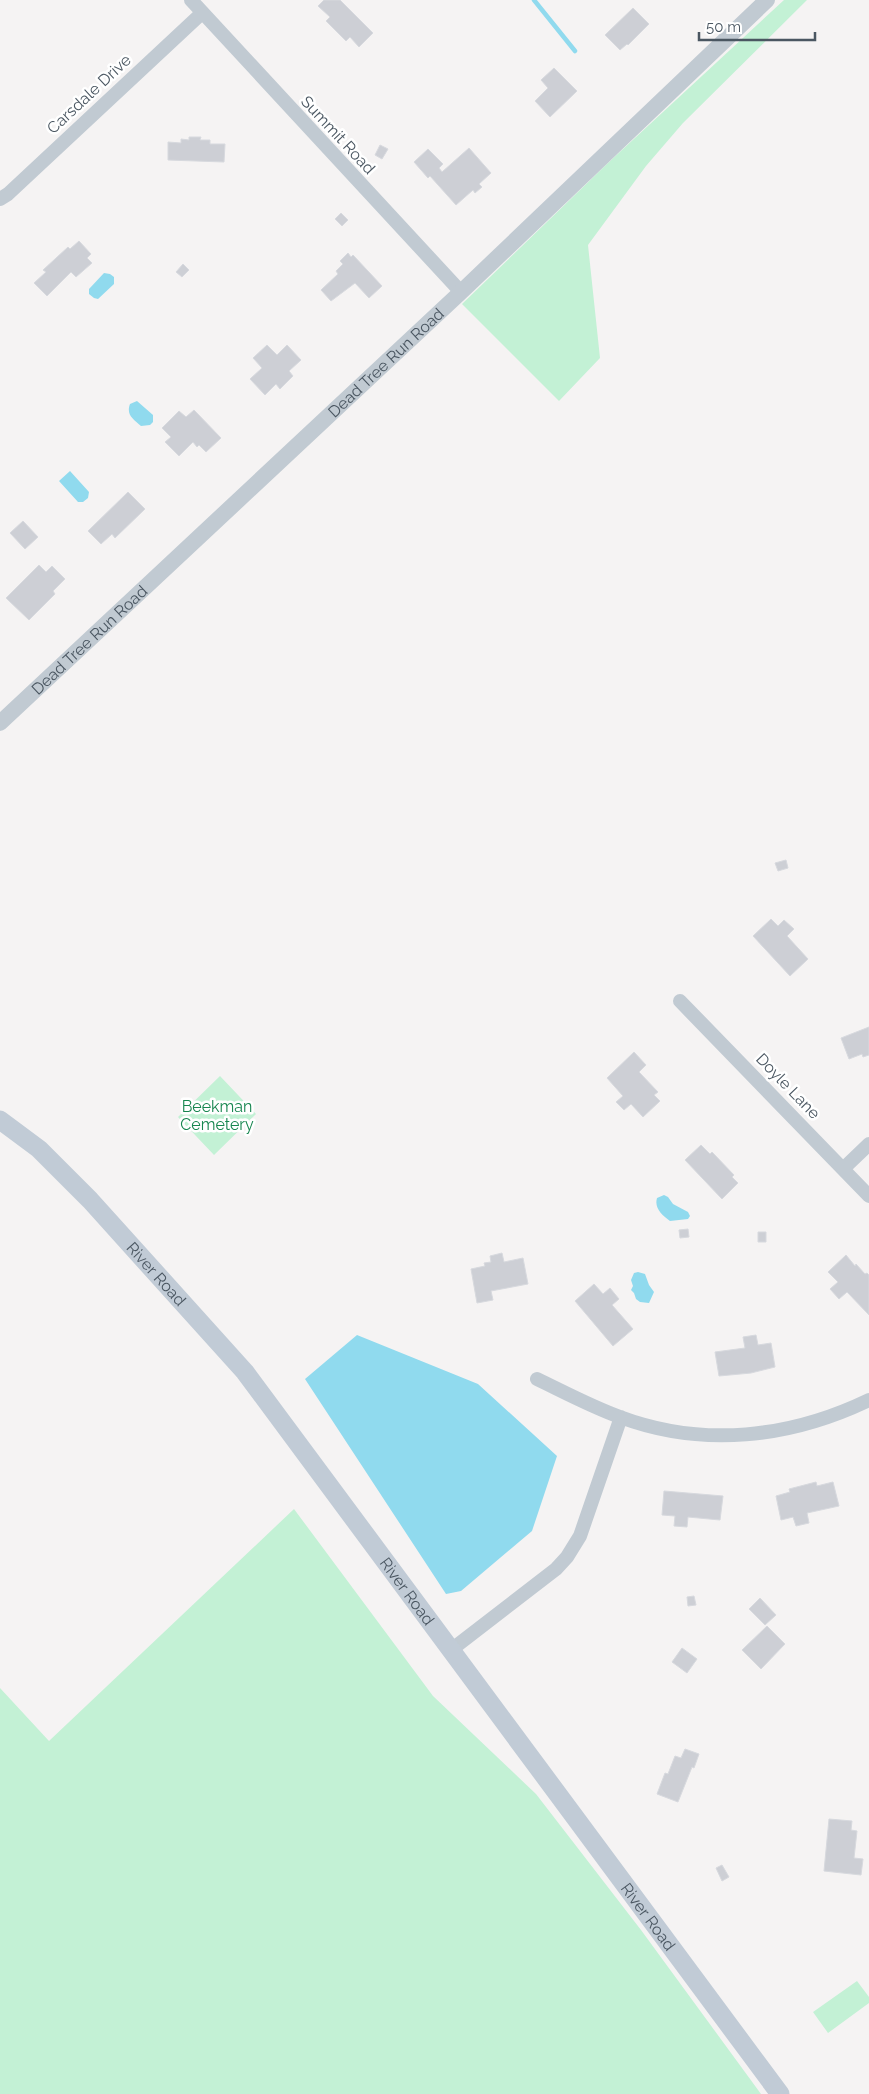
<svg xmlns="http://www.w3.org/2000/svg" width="869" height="2094" font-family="Raleway,sans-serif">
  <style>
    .green { fill: #c3f1d5 }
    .water { fill: #90daee }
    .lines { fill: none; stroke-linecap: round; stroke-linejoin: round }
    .stream { stroke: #90daee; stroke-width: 4.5 }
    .building { fill: #cdcfd5; stroke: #d7d9de }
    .minor { stroke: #c1cad2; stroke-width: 14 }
    .tertiary { stroke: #c1cad2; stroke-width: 16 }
    .secondary { stroke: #c1cbd6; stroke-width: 19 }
    .labels { text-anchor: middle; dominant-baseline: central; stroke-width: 5; stroke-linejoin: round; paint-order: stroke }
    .street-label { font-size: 16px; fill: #4a5661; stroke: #fff }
    .park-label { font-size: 16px; fill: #17864f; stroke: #fff }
  </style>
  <rect width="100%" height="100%" fill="#f5f3f3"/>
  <path class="green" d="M784 0H807L683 123 646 166 588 245 600 358 559 401 462 304 609 162Z
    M220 1076 256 1114 214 1155 178 1117Z
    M294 1509 433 1696 536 1794 641 1930 761 2094H0V1688L49 1741Z
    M857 1981 869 1997V2003L828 2033 813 2012Z"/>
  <path class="water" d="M104 273 110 274 114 277V284L98 299 94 298 89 294V289Z
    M137 401 153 415V422L150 425 141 426C133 419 126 415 130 404Z
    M70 471 89 492 88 498 83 502H78L59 481Z
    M664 1195 668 1197 673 1204 688 1212 690 1216 688 1219 670 1221C662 1215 654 1208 657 1198Z
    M638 1272 645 1274 649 1285 654 1292 649 1303 640 1302 636 1299 634 1293 631 1290 633 1286 631 1280 634 1273Z
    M357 1335 478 1384 557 1456 532 1531 461 1591 446 1594 305 1379Z"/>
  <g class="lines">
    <path class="stream" d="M534 0 575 51"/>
  </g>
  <path class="building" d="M324 0H340L373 33 359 47 350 37 346 41 326 21 330 17 318 6Z
    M633 8 649 24 628 45 627 44 620 50 605 35Z
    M554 68 577 91 550 117 535 101 548 88 541 80Z
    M189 137H201L200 140H210V144H225L224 162 168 160V142L181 143V139L189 140Z
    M380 145 388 149 382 159 375 155Z
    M469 148 491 173 479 184 482 187 475 193 473 190 456 205 430 176 428 178 414 162 428 149 443 164 439 168 442 172Z
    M341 213 348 220 342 226 335 219Z
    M79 241 91 254 87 258 92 263 76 277 71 272 47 296 34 283 46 272 43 270 68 247 70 249Z
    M348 253 351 257 353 255 382 286 369 298 355 283 331 301 321 290 338 274 336 271 343 264 340 261Z
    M183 264 189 270 182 277 176 272Z
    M267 345 277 355 287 345 301 360 289 371 293 376 280 389 276 384 265 395 250 379 262 368 253 358Z
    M194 410 221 438 206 452 199 445 197 447 193 442 179 456 165 442 171 437 162 428 179 411 186 417Z
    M128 492 145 509 115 538 112 534 101 544 88 531Z
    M23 521 38 537 25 549 10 533Z
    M39 565 46 572 52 566 65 579 53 591 55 594 29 620 6 598Z
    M786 860 788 868 778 871 775 863Z
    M771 919 778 926 784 920 794 929 787 936 808 959 790 976 753 936Z
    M869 1027V1055L863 1057 862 1054 849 1059 841 1038Z
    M634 1052 646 1065 639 1072 658 1092 654 1095 660 1101 643 1117 631 1104 624 1110 616 1102 623 1096 607 1078Z
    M701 1145 710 1154 712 1152 734 1175 732 1177 738 1183 722 1199 685 1160Z
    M688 1229 689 1237 680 1238 679 1230Z
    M758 1232H766V1242H758Z
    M502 1253 504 1262 523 1258 528 1284 491 1291 493 1300 477 1303 471 1269 485 1266 484 1263 491 1262 490 1256Z
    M846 1255 855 1266 856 1264 865 1274 867 1273 869 1275V1315L847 1292 839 1299 830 1289 838 1282 828 1272Z
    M594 1284 603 1294 610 1288 619 1299 612 1305 633 1329 613 1346 575 1301Z
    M756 1335 758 1345 771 1343 775 1367 751 1373 719 1376 715 1352 745 1348 743 1337Z
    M816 1482 817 1486 833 1482 839 1506 807 1513 809 1523 796 1526 793 1517 781 1520 776 1496 790 1492 789 1489Z
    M664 1491 723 1496 720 1520 688 1517 687 1527 674 1526 675 1516 662 1515Z
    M694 1596 696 1605 688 1606 687 1597Z
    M760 1598 776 1615 765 1625 749 1609Z
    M767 1626 785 1644 761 1669 742 1650Z
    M682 1648 697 1659 687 1673 672 1662Z
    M685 1749 699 1754 694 1768 692 1767 678 1802 657 1794 665 1773 668 1774 675 1756 681 1758Z
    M829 1819 852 1821 851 1830 857 1831 854 1858 863 1859 861 1875 824 1871Z
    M722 1865 729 1877 722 1881 716 1868Z"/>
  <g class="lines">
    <path class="minor" d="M191 0 461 292
      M0 199 8 194 202 13
      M680 1001 869 1196
      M844 1168 869 1144
      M537 1379C564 1392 592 1407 620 1417 703 1448 790 1438 869 1400
      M451 1650 556 1569 567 1557 580 1536 621 1417"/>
    <path class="tertiary" id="s1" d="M0 723 461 292 767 0"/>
    <path class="secondary" id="s2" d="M0 1120 39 1149 90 1200 245 1372 780 2094"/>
  </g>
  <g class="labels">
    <g class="street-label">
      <text transform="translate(89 94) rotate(-43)">Carsdale Drive</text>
      <text transform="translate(338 135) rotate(47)">Summit Road</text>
      <text stroke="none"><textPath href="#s1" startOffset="528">Dead Tree Run Road</textPath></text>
      <text stroke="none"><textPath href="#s1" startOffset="122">Dead Tree Run Road</textPath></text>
      <text transform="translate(788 1086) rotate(46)">Doyle Lane</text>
      <text stroke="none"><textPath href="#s2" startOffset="220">River Road</textPath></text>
      <text stroke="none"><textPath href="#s2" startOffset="625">River Road</textPath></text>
      <text stroke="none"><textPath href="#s2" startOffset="1030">River Road</textPath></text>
    </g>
    <g class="park-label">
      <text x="217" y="1106">Beekman<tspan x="217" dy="18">Cemetery</tspan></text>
    </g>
  </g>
  <path d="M699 32v8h116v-8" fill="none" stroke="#4a5661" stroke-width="2.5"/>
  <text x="706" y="32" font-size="15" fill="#4a5661" stroke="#ffffff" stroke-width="4" paint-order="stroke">50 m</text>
</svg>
